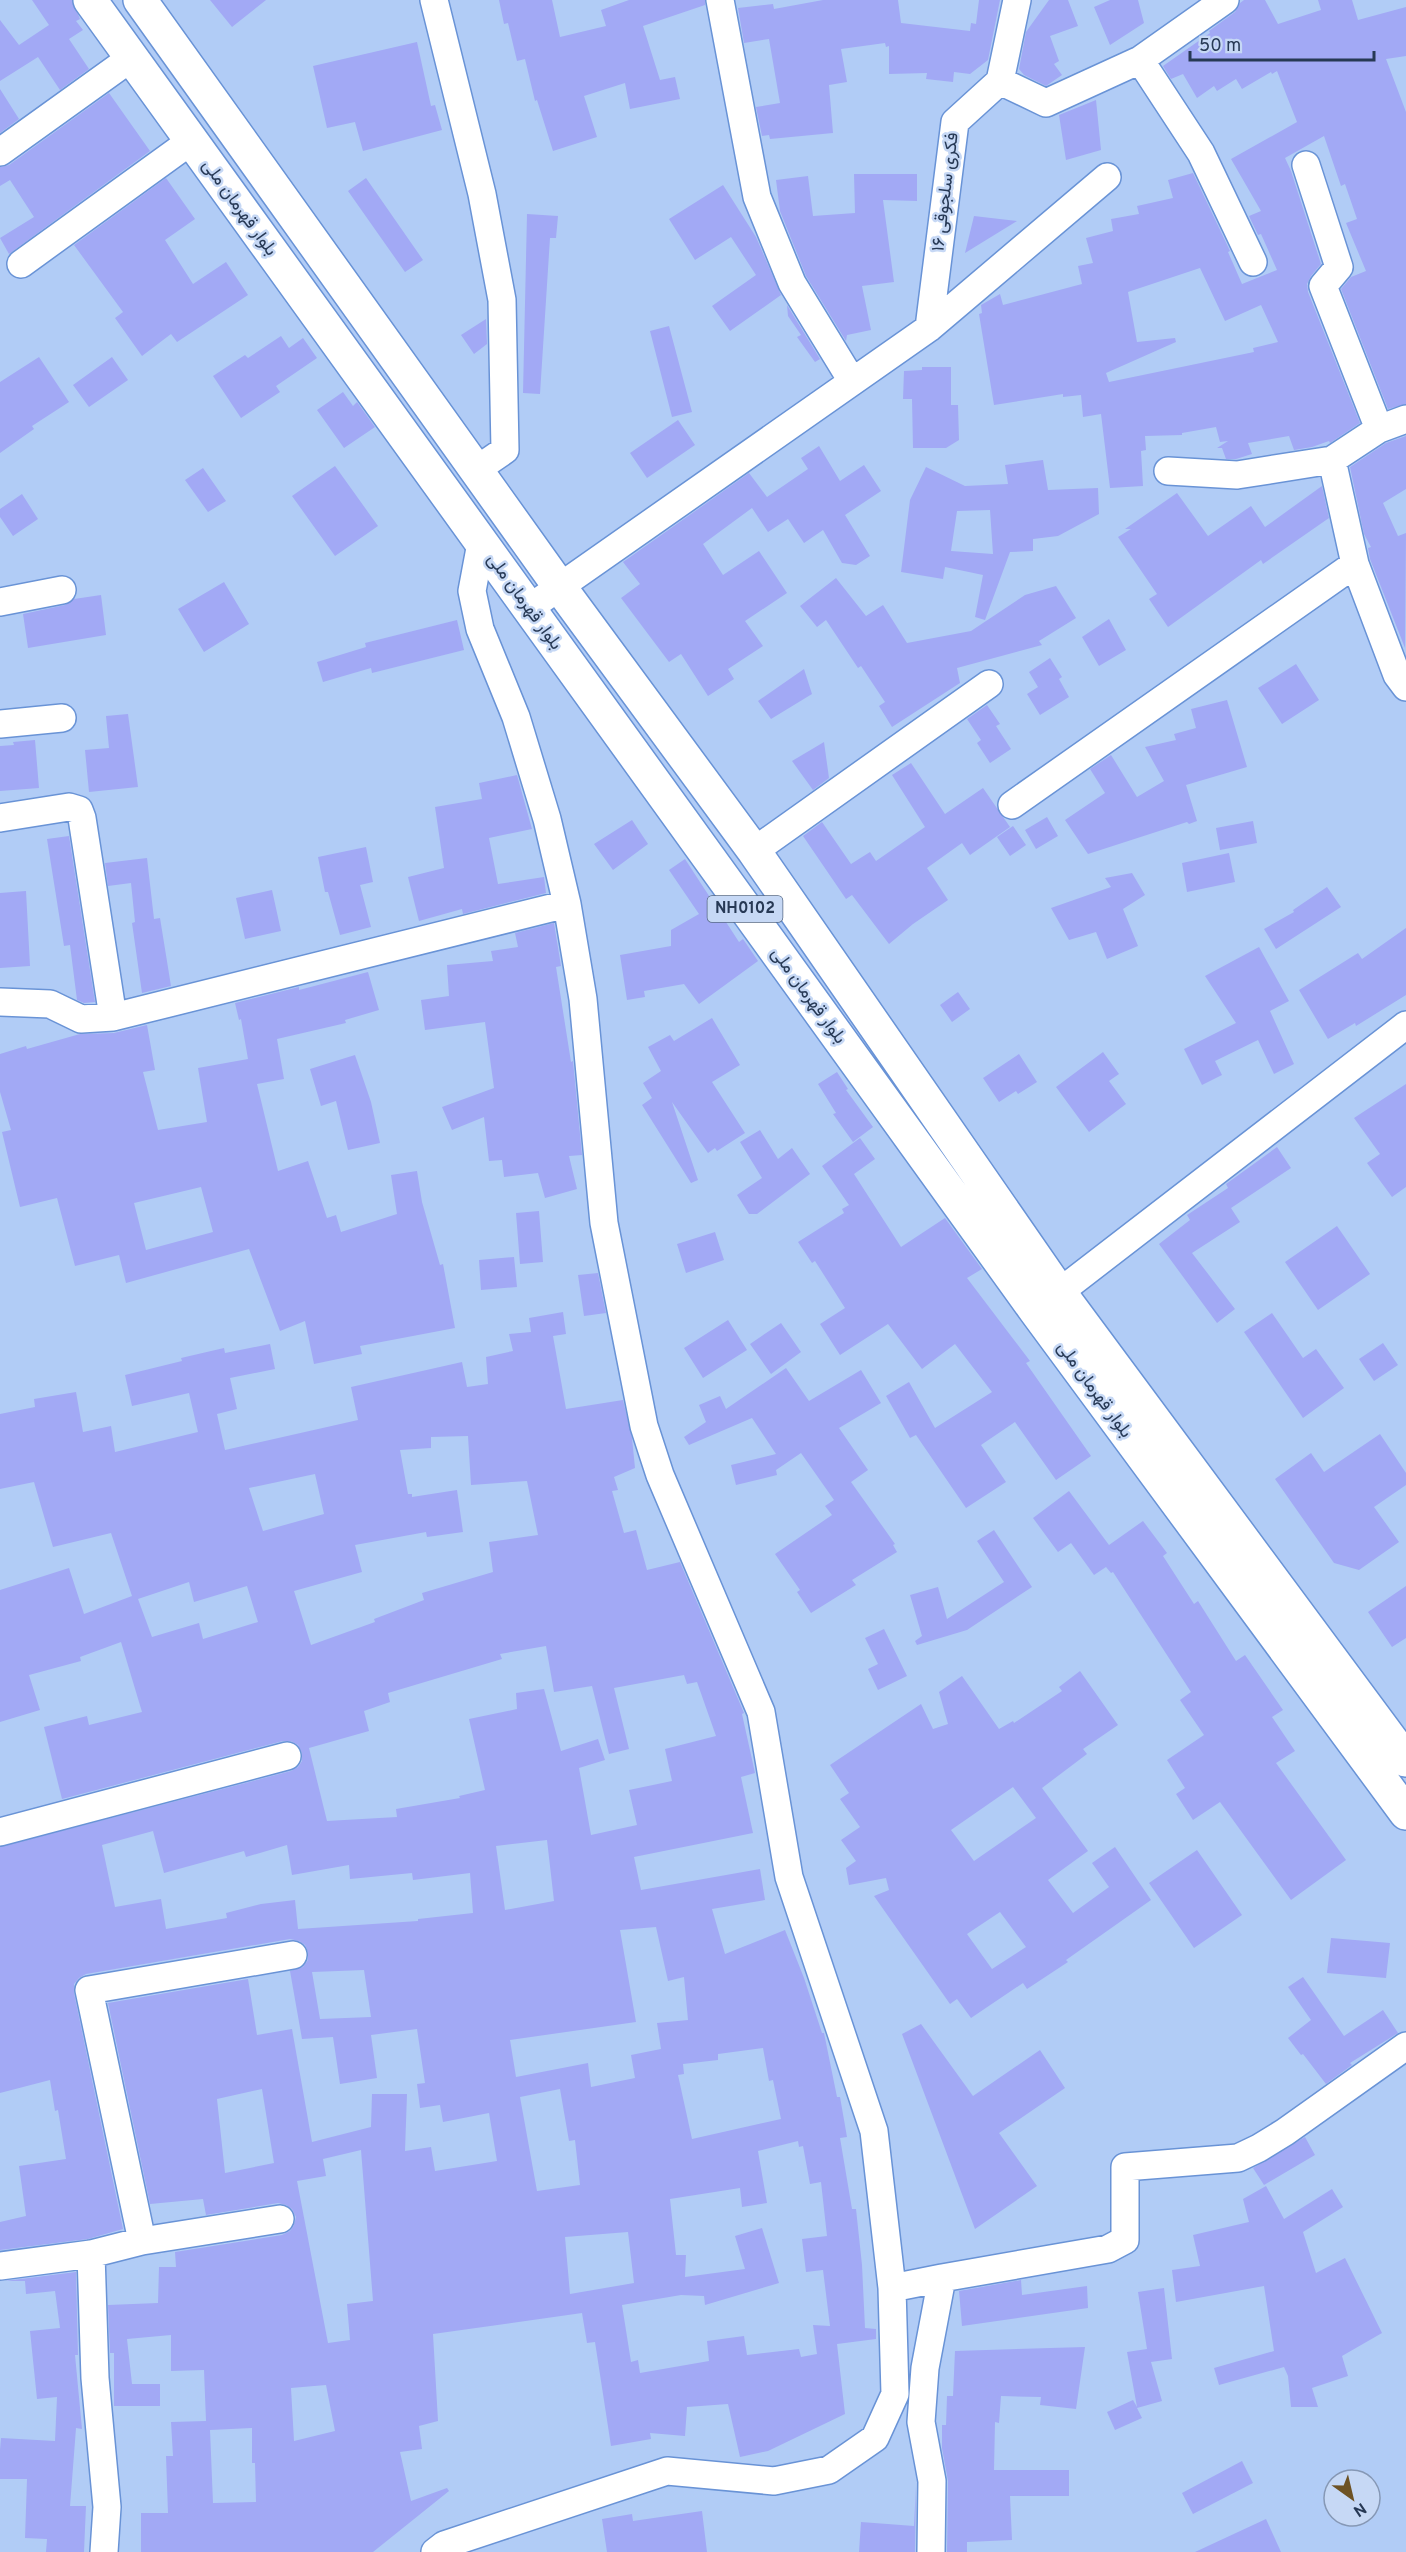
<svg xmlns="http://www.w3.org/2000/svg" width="1406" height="2552" font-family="Overpass,Vazirmatn,sans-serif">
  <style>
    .building { fill: #a2a9f5; fill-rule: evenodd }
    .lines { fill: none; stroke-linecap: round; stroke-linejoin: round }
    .minor-casing { stroke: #6993d6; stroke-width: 30 }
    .trunk-casing { stroke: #6993d6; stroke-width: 36 }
    .minor { stroke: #fff; stroke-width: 27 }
    .trunk { stroke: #fff; stroke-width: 33 }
    .labels { text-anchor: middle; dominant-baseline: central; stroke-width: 5; stroke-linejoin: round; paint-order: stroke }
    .shield { fill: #c6d8f5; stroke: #576985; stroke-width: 1.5 }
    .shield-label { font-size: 16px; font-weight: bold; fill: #273955 }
    .street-label { font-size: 18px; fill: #273955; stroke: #c6d8f5 }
  </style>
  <rect width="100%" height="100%" fill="#b1ccf6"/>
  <path class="building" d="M32 0H72L80 19 76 21 83 30 69 39 89 69 60 90 38 57 0 81V20L19 45 49 25Z
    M210 0H266L232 27Z
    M499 0H552L560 37 606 26 601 10 629 0H705V5L643 26 660 80 675 77 680 99 630 109 625 83 584 96 597 137 553 151 537 100 535 101 525 59 517 61 508 23 504 24Z
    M823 0H898L901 23 970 31 971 23 976 24 979 0H1000L988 60 970 74 954 72 953 82 926 79 927 73 889 74V46L886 47 885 43 841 49 847 82 829 85 833 133 770 139 769 135 762 136 756 107 780 103 769 39 744 43 738 8 773 4 774 9Z
    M1049 0H1068L1078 26 1050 36 1059 61 1054 64 1062 75 1046 86 1024 75 1019 69 1026 32Z
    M1110 0H1138L1144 23 1110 45 1094 7Z
    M1244 0H1265L1278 24 1321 10 1318 0H1352L1358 20 1406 7V56L1386 59 1406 112V404L1388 409 1341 289 1351 277 1366 271 1346 223 1357 219 1345 184 1341 186 1324 136 1285 158 1291 171 1321 264 1311 276 1307 284 1308 292 1360 423 1330 443 1329 441 1312 447 1294 450 1289 436 1248 443 1252 454 1236 459H1226L1222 448H1217L1228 441 1220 442 1216 427 1182 433V435L1145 436 1146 450 1141 451 1143 486 1110 488 1101 414 1083 417 1081 395 1063 397V394L994 405 979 314 982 313 981 305 1000 294 1003 305 1082 284 1078 266 1093 263 1086 238 1113 231 1111 219 1139 214 1137 206 1173 198 1168 180 1193 173 1230 251 1228 252 1242 284 1277 270 1261 234 1258 235 1249 216 1261 211 1231 159 1297 122 1277 71 1272 74 1271 72 1242 89 1236 79 1217 91 1214 86 1197 98 1183 74 1171 79 1163 66 1210 33 1209 31 1235 12 1240 3ZM1200 268 1225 321 1261 305 1278 342 1253 348 1254 352 1109 382 1106 373 1176 342 1175 338 1137 342 1128 292Z
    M417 42 431 106 435 105 442 130 363 151 355 122 327 128 313 66Z
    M0 89 19 119 0 133Z
    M109 93 150 151 9 254 0 238 34 217 10 180 0 186V167L9 165Z
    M1096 100 1101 150 1066 160 1059 115Z
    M854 174H917V201L883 200 894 282 862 286 871 330 847 335 846 341 806 276 780 211 776 180 808 176 813 216 855 213Z
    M166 178 195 219 165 240 193 284 226 262 248 295 177 342 171 334 142 356 115 318 123 312 74 245Z
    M366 178 423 260 405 272 348 191Z
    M723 185 756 237 781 295 730 331 712 306 756 275 731 237 695 260 669 219Z
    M527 214 558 216 556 238H550L540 394 523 393Z
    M974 216 991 218 1017 221 965 253Z
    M787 305 820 359 815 362 797 337 801 335 788 316Z
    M486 319 487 344 474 354 461 335Z
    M669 326 692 412 672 417 650 331Z
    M281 336 289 348 303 338 317 358 276 386 280 392 241 418 213 376 245 355 248 358Z
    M39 357 69 402 32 426 34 429 0 453V382Z
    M112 357 128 380 89 407 73 385Z
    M922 367H951V405H958L959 440 946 448H913L912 399H903L904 371 922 370Z
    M343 392 353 406 357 402 375 427 344 448 317 410Z
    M678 420 695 445 647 478 630 453Z
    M1406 436V489L1383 503 1398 536 1406 533 1405 648 1370 559 1368 548 1371 547 1364 534 1350 467 1386 443Z
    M819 446 840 481 864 465 881 491 845 515 870 556 856 565 842 563 823 530 804 543 788 519 768 532 752 508 703 544 723 575 759 551 787 593 745 621 763 646 728 669 734 679 708 696 681 654 669 662 621 598 640 584 623 562 749 473 767 497 808 469 801 458Z
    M1043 460 1048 490 1098 488 1099 514 1058 536 1033 539V551L1010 552 985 620 975 617 983 575 945 567 943 579 901 572 910 500 926 467 965 486 1008 484 1005 465ZM990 510 993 554 951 551 957 511Z
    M335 466 378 526 335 556 292 496Z
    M203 468 226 501 208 512 185 480Z
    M1322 486 1329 518 1263 564 1261 560 1168 627 1149 599 1157 594 1118 537 1131 529H1125L1177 493 1208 536 1251 506 1265 527Z
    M22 494 38 519 13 536 0 517V509Z
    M836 578 866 616 883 605 907 643 971 631 1025 595 1056 586 1076 618 1039 641 1042 645 957 668 960 683 892 727 879 706 885 702 861 666 858 668 826 620 817 627 800 606Z
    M224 582 249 624 204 652 178 609Z
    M101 595 106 635 28 648 23 614 65 605 74 599Z
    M1109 619 1126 650 1099 666 1082 637Z
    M457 620 464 650 372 673 371 668 323 682 317 662 366 647 365 643Z
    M1050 658 1062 677 1059 679 1069 697 1040 715 1027 694 1038 687 1029 672Z
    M1296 664 1319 700 1282 724 1258 688Z
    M804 669 812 694 771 719 758 701Z
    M1227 700 1247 767 1186 785 1197 821 1189 824 1187 822 1088 854 1065 820 1105 793 1090 769 1111 755 1137 797 1164 781 1145 747 1176 740 1174 734 1196 728 1191 709Z
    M987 705 1000 724 996 726 1011 749 990 763 977 743 981 740 967 719Z
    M128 714 138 787 89 792 85 750 109 748 106 716Z
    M35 740 39 788 0 791V746L14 745 13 742Z
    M824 742 829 778 813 790 792 761Z
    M911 763 945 814 983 788 1010 827 970 855 962 843 927 868 948 900 913 924 889 944 852 895 846 899 803 836 822 822 851 864 870 852 876 861 925 827 892 775Z
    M517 775 532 829 489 838 498 884 544 877 546 893 463 914 462 909 419 921 408 877 444 868 435 807 482 799 479 783Z
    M1047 817 1058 836 1036 849 1025 830Z
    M632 820 648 844 613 870 594 844Z
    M1253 821 1257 843 1220 850 1216 828Z
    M1013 826 1026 845 1010 856 997 837Z
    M69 836 95 1002 84 1003 77 1000 70 945 64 946 47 839Z
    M366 847 373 882 360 885 371 927 340 935 328 892H325L318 857Z
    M1229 853 1235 882 1187 892 1182 863Z
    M147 858 154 919 160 918 171 986 142 993 132 923 135 922 131 883 108 886 105 863Z
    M685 859 739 942 743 939 758 961 699 1004 684 984 644 991 645 997 627 1000 620 955 671 946V930L699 914 669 870Z
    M1132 873 1145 895 1123 909 1138 946 1107 959 1096 932 1069 940 1051 908 1111 887 1105 878Z
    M1327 887 1341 907 1276 949 1264 929 1294 912 1293 910Z
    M272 890 281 931 245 939 236 898Z
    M26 891 30 966 0 968V893Z
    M554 923 561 966 556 967 571 1062 573 1061 582 1155 569 1156 577 1189 545 1198 538 1173 504 1177 502 1160 489 1161 484 1117 452 1130 442 1107 494 1088 485 1022 425 1030 421 1000 449 996 447 965 493 961 491 951 518 947 515 933Z
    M1406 928V995L1356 1026 1355 1023 1328 1039 1299 990 1358 953 1362 959Z
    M1259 947 1289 1001 1270 1011 1294 1064 1274 1074 1258 1040 1215 1061 1222 1075 1202 1085 1184 1049 1236 1023 1205 976Z
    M368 972 379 1010 345 1020 346 1023 277 1039 284 1079 257 1084 278 1171 308 1161 327 1218 336 1215 341 1232 397 1214 391 1175 417 1171 422 1202 440 1265 443 1264 455 1328 360 1346 362 1354 314 1364 305 1321 280 1331 249 1249 126 1283 119 1255 75 1266 57 1198 20 1207 2 1132 11 1130 0 1092V1054L26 1046 27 1049 80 1034 114 1033 147 1025 155 1070 143 1072 158 1130 207 1122 198 1068 248 1059 241 1019 239 1020 235 1003 299 987V990ZM201 1187 213 1232 146 1250 134 1203Z
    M958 992 970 1009 952 1022 940 1005Z
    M712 1018 740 1065 712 1082 745 1133 717 1151 715 1148 708 1153 672 1102 698 1180 691 1183 642 1105 652 1098 643 1083 661 1071 648 1047 670 1035 674 1041Z
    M1103 1052 1119 1074 1109 1081 1126 1104 1089 1132 1056 1087Z
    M1019 1054 1037 1082 1018 1094 1016 1091 999 1102 983 1078Z
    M355 1055 371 1102 380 1143 348 1150 336 1101 321 1106 310 1069Z
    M837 1072 848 1089 846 1090 873 1127 853 1142 833 1114 836 1113 818 1084Z
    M1406 1084V1187L1392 1197 1367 1163 1380 1154 1354 1118Z
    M760 1130 778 1159 792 1148 810 1174 757 1214H749L737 1195 762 1178 740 1142Z
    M860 1138 875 1159 854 1174 901 1247 945 1218 982 1269 967 1278 1030 1361 1026 1363 1091 1456 1056 1480 1015 1422 981 1445 1006 1482 966 1508 916 1435 910 1438 886 1396 909 1382 935 1428 992 1392 955 1344 922 1369 888 1324 840 1355 820 1324 845 1308 815 1261 812 1263 798 1242 844 1213 842 1209 849 1205 822 1166Z
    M1277 1147 1291 1168 1231 1208 1240 1222 1192 1253 1235 1309 1217 1323 1159 1244 1190 1220 1187 1215 1228 1188 1226 1184Z
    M539 1211 543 1262 520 1264 516 1213Z
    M1337 1226 1370 1274 1318 1310 1285 1262Z
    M715 1232 724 1260 686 1273 677 1244Z
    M514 1257 517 1287 481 1290 479 1260Z
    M598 1273 606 1313 584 1316 578 1275Z
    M563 1312 566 1334 553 1336 566 1409 623 1400 632 1438 635 1468 614 1477 618 1490 612 1491 624 1533 636 1530 647 1570 680 1562 744 1713 742 1714 755 1773 741 1777 753 1833 634 1857 641 1890 760 1869 765 1900 712 1909 725 1954 785 1930 804 1978 822 2033H824L837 2097H840L847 2137 840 2138 852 2209H856L862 2265 865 2328 876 2329V2339L837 2344 845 2414 768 2451 740 2457 728 2404 687 2407 685 2436 650 2433 651 2439 611 2446 595 2342 587 2343 582 2313 433 2334 438 2421 419 2426 422 2449 400 2452 411 2501 447 2488 449 2491 373 2552H141V2513H168L166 2456H173L171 2422 206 2421 204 2370 171 2371V2335L127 2339 132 2384H160V2406H114V2353H110L108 2305 158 2303 159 2267H176L175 2252 282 2235 290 2231 294 2225 296 2217 292 2209 286 2205 278 2203 206 2215 203 2199 150 2204 108 2003 248 1979 257 2035 292 2029 312 2142 371 2127 372 2094H407L405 2151 431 2147 435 2171 497 2161 489 2113 443 2122 440 2105 420 2108 417 2084 425 2083 417 2029 371 2035 377 2078 340 2084 333 2037 302 2039 290 1971 303 1967 308 1960V1952L305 1945 299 1941 290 1939 86 1974 79 1978 74 1984V1993L123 2229 88 2239 0 2250V2222L26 2216 19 2166 66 2159 58 2110 55 2111 50 2080 0 2093V1847L291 1771 298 1767 302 1761V1753L298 1745 291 1741H283L62 1799 44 1727 87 1716 89 1725 142 1712 121 1642 80 1657 81 1661 29 1675 40 1710 0 1722V1590L69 1568 84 1614 132 1596 111 1533 53 1547 34 1482 0 1489V1414L35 1407 34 1399 76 1392 83 1432 111 1426 115 1452 198 1432 189 1393 132 1406 125 1375 182 1361 181 1358 224 1348 225 1353 270 1344 275 1369 230 1378 237 1409 217 1414 225 1450 358 1420 351 1387 462 1362 467 1387 488 1384 486 1357 513 1351 509 1334 531 1332 529 1318ZM468 1436 471 1485 527 1481 538 1535 489 1542 493 1572 422 1593 424 1600 374 1619 375 1622 311 1645 294 1591 362 1572 355 1545 426 1532 427 1537 463 1532 457 1490 412 1497V1494H408L400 1450 431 1448V1437ZM315 1474 324 1514 263 1531 249 1488ZM189 1582 194 1602 247 1586 258 1622 203 1639 199 1623 152 1637 138 1599ZM546 1646 554 1692 592 1686 609 1754 629 1749 614 1688 684 1675 687 1684 697 1682 716 1736 665 1749 672 1781 629 1790 637 1825 591 1835 579 1768 605 1760 598 1739 561 1751 544 1689 516 1693 517 1709 469 1719 485 1790 459 1796 460 1798 396 1809 397 1817 327 1821 309 1748 369 1731 364 1711 390 1702 388 1693 502 1659 500 1654ZM153 1831 164 1873 244 1851 246 1857 287 1845 292 1875 349 1865 350 1879 412 1873 413 1880 470 1873 473 1913 418 1919V1921L298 1929 295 1900 261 1904 226 1913 227 1918 166 1929 161 1899 115 1907 102 1845ZM547 1840 554 1901 505 1910 496 1846ZM656 1927 668 1981 684 1977 688 2020 657 2023 661 2049 631 2055 635 2078 591 2087 588 2063 516 2077 510 2040 636 2022 620 1930ZM364 1970 371 2017 320 2019 312 1972ZM763 2048 769 2081 773 2080 781 2119 692 2139 678 2075 684 2074 683 2064 718 2060V2054ZM262 2089 274 2163 225 2173 217 2099ZM560 2089 569 2141 575 2140 580 2185 537 2191 520 2097ZM798 2141 799 2147 803 2146 810 2184 821 2182 827 2236 802 2239 806 2272 823 2270 830 2326 813 2325 817 2354 801 2357 799 2349 747 2355 744 2336 707 2341 709 2361 640 2373 638 2360 631 2362 622 2305 681 2295 704 2296 705 2305 779 2283 762 2228 735 2236 745 2269 685 2277 686 2255H676L670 2199 740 2188 742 2207 767 2203 758 2151ZM361 2150 373 2301 347 2304 350 2340 328 2343 297 2181 326 2176 323 2159ZM628 2232 634 2283 570 2294 565 2237ZM326 2385 335 2431 294 2441 291 2388ZM252 2428V2463H255L256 2502 213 2503 210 2430Z
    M1272 1313 1303 1358 1316 1349 1344 1388 1303 1418 1244 1332Z
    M728 1320 747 1350 703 1378 684 1348Z
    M781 1323 801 1352 771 1374 750 1344Z
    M1383 1343 1398 1365 1374 1381 1359 1359Z
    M786 1368 809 1401 861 1370 881 1403 839 1428 868 1470 851 1482 895 1544 893 1545 897 1552 852 1580 856 1585 811 1613 797 1592 800 1590 775 1554 832 1515 825 1506 834 1500 801 1453 776 1470 777 1475 736 1485 731 1465 776 1454 752 1418 689 1445 684 1437 706 1422 699 1405 720 1396 726 1409Z
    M1380 1434 1406 1473V1485L1374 1507 1399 1542 1359 1570 1334 1563 1275 1479 1311 1453 1324 1472Z
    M1069 1491 1109 1545 1143 1521 1167 1553 1163 1556 1194 1604 1198 1601 1236 1661 1245 1655 1283 1710 1272 1717 1295 1751 1276 1763 1346 1860 1291 1900 1220 1802 1193 1820 1176 1794 1185 1788 1167 1760 1204 1735 1180 1700 1191 1692 1113 1572 1111 1573 1106 1567 1094 1575 1071 1543 1058 1552 1033 1518Z
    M994 1530 1032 1587 967 1630 917 1645 915 1641 922 1636 910 1595 938 1587 947 1619 1004 1582 977 1541Z
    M1406 1586V1638L1392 1647 1368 1612Z
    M884 1629 907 1676 878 1690 868 1669 878 1664 865 1638Z
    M1080 1671 1118 1725 1083 1749 1087 1754 1042 1788 1088 1851 1048 1880 1073 1913 1109 1887 1092 1863 1115 1847 1151 1900 1066 1960 1068 1962 1027 1989 1023 1983 971 2018 957 1999 950 2004 874 1896 889 1890 886 1878 849 1885 846 1868 856 1861 841 1840 860 1827 840 1799 849 1793 830 1765 921 1704 933 1729 948 1724 939 1692 962 1676 999 1729 1013 1721 1014 1723 1062 1691 1059 1687ZM1013 1787 1036 1818 974 1861 951 1830ZM1000 1912 1026 1947 992 1969 967 1934Z
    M1197 1850 1242 1915 1194 1948 1149 1883Z
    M1331 1938 1390 1943 1386 1978 1327 1973Z
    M1303 1977 1344 2036 1383 2010 1398 2033 1350 2063 1352 2065 1326 2084 1303 2054 1301 2055 1288 2038 1311 2020 1288 1987Z
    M921 2024 973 2096 1040 2050 1065 2088 999 2133 1037 2186 975 2229 902 2034Z
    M1305 2137 1315 2155 1264 2185 1253 2168Z
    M1266 2186 1284 2219 1332 2189 1343 2207 1303 2232 1316 2273 1345 2258 1382 2333 1342 2356 1348 2376 1312 2388 1318 2407H1291L1288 2376 1284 2367 1219 2385 1214 2368 1274 2351 1264 2286 1176 2302 1172 2270 1200 2266 1193 2235 1249 2222 1243 2199Z
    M76 2272 78 2355H75L82 2429 76 2428 70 2506H86L84 2552H46L47 2539 25 2538 27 2479H0V2450L1 2438 55 2441 57 2397 37 2399 30 2331 60 2328 55 2291 26 2294 25 2281H5Z
    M1021 2280 1022 2295 1087 2286 1088 2308 962 2326 959 2291Z
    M1164 2288 1172 2359 1151 2362 1162 2401 1137 2408 1142 2418 1115 2430 1107 2412 1133 2400 1137 2407 1127 2352 1147 2349 1138 2292Z
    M1085 2347 1076 2409 1040 2405 1041 2397 1001 2396 999 2423 995 2422 994 2470H1069V2496H1010L1012 2540 967 2542V2552H947L948 2481 942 2448V2425H946L947 2396H953L955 2351Z
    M1242 2461 1253 2483 1193 2514 1182 2493Z
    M916 2486 915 2552H859L861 2522 914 2526Z
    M702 2511 707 2552H607L602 2519 632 2514 633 2521Z
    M1266 2519 1281 2552H1195Z"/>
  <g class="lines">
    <g class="minor-casing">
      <path id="minor" d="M434 0 482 194 502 300 505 450 476 470
        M720 0 757 197 792 283 852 381
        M1140 60 1201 153 1253 262
        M1000 81 1017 0
        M0 152 131 58
        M1306 165 1339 267 1323 286 1379 429
        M21 264 191 141
        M929 328 955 122 1000 81 1046 103 1140 60 1225 0
        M1332 460 1355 564 1397 675 1406 687
        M1168 471 1237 475 1332 460 1379 429 1406 419
        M0 602 62 590
        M528 609 929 328 1107 177
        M0 724 62 718
        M1012 805 1355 564
        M0 818 69 807 79 810 82 818 113 1017
        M754 851 989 684
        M0 1002 50 1004 81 1019 113 1017 567 904
        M1044 1304 1406 1025
        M0 1832 287 1756
        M142 2241 89 1990 293 1955
        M91 2254 95 2378 107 2507 104 2552
        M0 2266 91 2254 142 2241 280 2219
        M892 2288 942 2278
        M435 2552 444 2545 667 2471 774 2481 829 2470 875 2438 895 2394 892 2288 874 2131 789 1877 761 1712 660 1475 644 1426 604 1223 583 999 567 904 547 819 516 717 480 629 472 591 481 543
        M931 2552 932 2481 921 2422 925 2368 942 2278 1108 2249 1125 2240V2167L1238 2158 1259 2148 1285 2132 1406 2046"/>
    </g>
    <g class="trunk-casing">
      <path id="trunk" d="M90 0 1035 1310 1406 1813
        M140 0 559 586 754 851 1060 1293 1406 1760"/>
    </g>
    <use href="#minor" class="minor"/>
    <use href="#trunk" class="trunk"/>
  </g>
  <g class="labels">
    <rect class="shield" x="707.5" y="896" width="75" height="26" rx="4.5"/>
    <g class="shield-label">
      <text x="745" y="909">NH0102</text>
    </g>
    <g class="street-label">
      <text transform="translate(946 192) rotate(-83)">فکری سلجوقی ۱۶</text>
      <text transform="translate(239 208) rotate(54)">بلوار قهرمان ملی</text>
      <text transform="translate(524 602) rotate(54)">بلوار قهرمان ملی</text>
      <text transform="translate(808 996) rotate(54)">بلوار قهرمان ملی</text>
      <text transform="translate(1094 1390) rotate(54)">بلوار قهرمان ملی</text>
    </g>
  </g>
  <g transform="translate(1352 2498) rotate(146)"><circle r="28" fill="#c6d8f5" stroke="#8698b5" stroke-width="1.5"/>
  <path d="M0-4.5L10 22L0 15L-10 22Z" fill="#6d5224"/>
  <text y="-9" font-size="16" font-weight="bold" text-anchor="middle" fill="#273955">N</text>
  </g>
  <path d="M1190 51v9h184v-9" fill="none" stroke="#273955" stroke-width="3"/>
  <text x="1199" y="51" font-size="18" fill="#273955" stroke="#c6d8f5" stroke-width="4.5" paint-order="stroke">50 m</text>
</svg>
